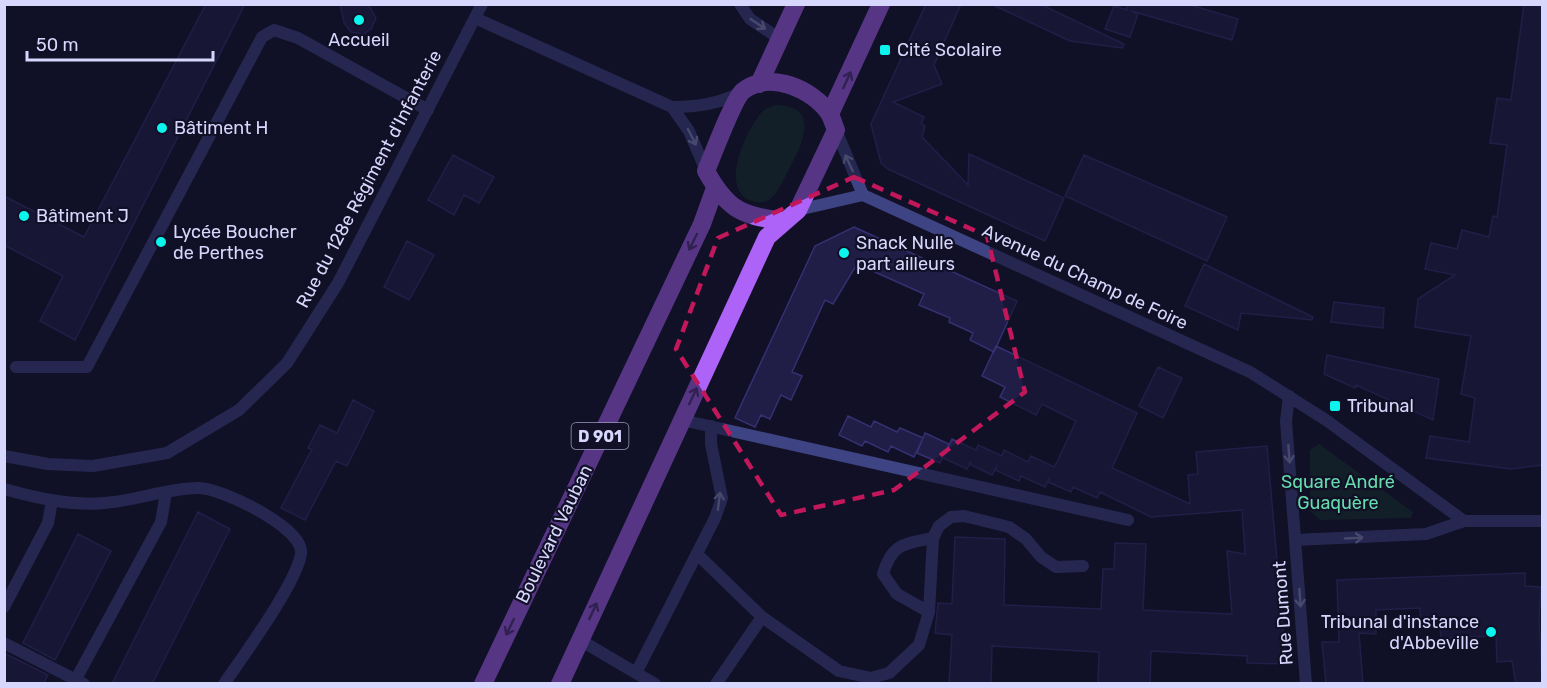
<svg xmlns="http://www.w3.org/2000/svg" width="1547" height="688" font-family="Rubik,sans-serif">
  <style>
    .green { fill: #14302b }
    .building { fill: #201d46; stroke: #353071; stroke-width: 1.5 }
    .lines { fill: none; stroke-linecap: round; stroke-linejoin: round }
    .lane { stroke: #3e4483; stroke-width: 12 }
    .street { stroke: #3e4483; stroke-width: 12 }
    .primary { stroke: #ad63f8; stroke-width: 18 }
    .oneway { stroke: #8a8ec0 }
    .oneway2 { stroke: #573584 }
    .marked { fill: none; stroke: #c2185b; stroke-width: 4.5; stroke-dasharray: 12 8; stroke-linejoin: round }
    .poi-dot { fill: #0cf4ee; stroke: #111026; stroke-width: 2 }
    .labels { text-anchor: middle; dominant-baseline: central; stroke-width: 4.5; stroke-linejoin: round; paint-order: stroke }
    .shield { fill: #111026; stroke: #9c9bbc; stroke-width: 1.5 }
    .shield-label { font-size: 16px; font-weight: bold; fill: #d7d7fd }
    .poi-label { font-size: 18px; fill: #d7d7fd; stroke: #111026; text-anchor: start }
    .street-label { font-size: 18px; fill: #d7d7fd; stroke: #111026 }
    .park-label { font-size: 18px; fill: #65dbae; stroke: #111026 }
  </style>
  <rect width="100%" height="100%" fill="#111026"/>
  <path class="green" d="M775 105C821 105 803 144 789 169 784 178 778 194 769 200 766 202 759 203 755 202 716 194 746 128 763 111 766 108 772 107 775 105Z
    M1319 444 1413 512 1411 518 1320 520 1310 511V450Z"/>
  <path class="building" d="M206 4H245L75 340 40 321 63 276 4 245V196L84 237Z
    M340 4H368L376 18 371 29 364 34 351 32 344 23Z
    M926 4H961L934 65 942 84 893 102 924 117 921 124 925 126 922 137 968 185 969 154 1064 198 1045 241 888 169 881 163 871 124Z
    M991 4H1040L1124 44 1122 48 1070 41Z
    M1127 4H1187L1238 19 1232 40 1131 11 1138 14 1130 37 1105 29 1114 6 1127 10Z
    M1524 4H1542V465L1511 469 1426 458 1430 436 1469 442 1475 398 1461 394 1471 336 1415 327 1418 299 1455 275 1425 269 1431 243 1457 249 1462 230 1489 237 1493 216 1497 217 1507 145 1490 143 1497 98 1511 100Z
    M453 155 494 177 479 203 464 195 454 215 428 200Z
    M1084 155 1227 217 1207 261 1065 196Z
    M854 227 1017 301 994 352 970 340 973 333 949 322 950 318 919 305 924 294 857 264 833 304 825 300 792 372 802 376 791 400 781 395 770 419 761 415 755 427 735 418 815 246Z
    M407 241 434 255 409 300 384 287Z
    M1204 264 1313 317 1312 320 1241 313 1238 330 1185 306Z
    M1334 302 1384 308 1383 328 1331 322Z
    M996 346 1137 413 1112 468 1190 504 1188 475 1198 474 1196 452 1267 446 1286 664 1247 663V656L1151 651 1150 684H1098L1099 652 992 646 991 684H949L952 635 935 633 938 603 952 604 955 537 1005 539 1004 605 1101 609 1103 569H1114L1115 543 1146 544 1143 610 1232 614 1227 551 1245 554 1242 510 1151 517 1100 492 1097 498 1073 487 1071 492 1048 482 1050 477 1045 487 1021 476 1019 481 995 470 997 466 992 475 969 464 971 461 967 469 943 458 952 439 976 450 978 445 1002 456 1004 450 1028 462 1031 456 1054 467 1057 462 1076 421 1042 404 1036 415 1000 397 1005 387 982 376Z
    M1327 355 1439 379 1433 420 1356 385 1355 388 1324 374Z
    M1158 367 1182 378 1163 418 1139 406Z
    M353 400 374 411 347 466 336 461 305 520 281 508 312 449 308 448 320 425 337 433Z
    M848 416 871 427 874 421 897 432 900 428 923 438 914 457 891 446 888 452 865 441 862 446 839 435Z
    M925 433 949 444 940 463 917 453Z
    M198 512 230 529 170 648 152 684H112Z
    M78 534 111 551 55 660 23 643Z
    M1525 573V586L1541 587 1539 618 1542 684H1516L1512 661 1497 662 1496 636 1441 638 1440 627H1421L1420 608 1376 610V634L1359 633 1363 684H1326L1322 642H1339L1337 580Z
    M4 653 48 675 43 684H4Z"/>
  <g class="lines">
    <path class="lane" d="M740 4 750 19 780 39
      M16 367H87L262 37 274 30 298 38 428 110
      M682 420 1128 520
      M4 489C37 498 70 506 104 503 135 501 167 488 199 488 221 488 305 528 301 554 296 584 243 656 224 684
      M697 554 762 617 716 684
      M4 607 48 523 52 501
      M929 612 897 594 883 574C892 543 904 544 933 538
      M762 617 839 671 871 678 889 673 919 645 929 612 933 538 939 526 951 517 964 516 1009 527 1026 539 1041 557 1056 567 1083 566
      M580 640 636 673
      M4 643 84 684
      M76 679 161 522 166 493
      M655 684 636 673 715 518 722 498 711 444V426"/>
    <path class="street" d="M475 18 672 107C697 107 717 104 740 93
      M672 107 689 131 706 171
      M836 130 863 195
      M798 210 863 195 1250 372 1326 420 1464 521H1542
      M1289 396 1286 421 1306 684
      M4 456 48 464 93 466 167 453 239 410 287 363 338 283 482 4
      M1295 540 1426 534 1464 521"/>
    <path class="primary" d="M759 84 796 4
      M830 114 881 4
      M483 684 702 224 715 188
      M560 684 761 250 767 237 798 210 836 130C834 125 832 118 829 113 812 89 770 70 743 91 734 98 712 157 706 171 727 209 741 216 783 221"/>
  </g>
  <defs><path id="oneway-shaft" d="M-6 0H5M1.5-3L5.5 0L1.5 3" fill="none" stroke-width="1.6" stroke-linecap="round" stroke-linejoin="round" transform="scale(1.5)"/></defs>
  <g class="oneway">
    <use href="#oneway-shaft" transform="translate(758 24) rotate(34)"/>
    <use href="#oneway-shaft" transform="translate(692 137) rotate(63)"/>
    <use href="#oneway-shaft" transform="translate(849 163) rotate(-115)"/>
    <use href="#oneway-shaft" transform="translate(1289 454) rotate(86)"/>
    <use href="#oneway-shaft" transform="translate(719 501) rotate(-83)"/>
    <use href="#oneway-shaft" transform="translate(1354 538) rotate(-3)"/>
    <use href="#oneway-shaft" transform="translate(1300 598) rotate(86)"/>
  </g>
  <g class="oneway2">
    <use href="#oneway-shaft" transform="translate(847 80) rotate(-65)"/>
    <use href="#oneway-shaft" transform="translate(693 242) rotate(116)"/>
    <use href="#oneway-shaft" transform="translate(693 396) rotate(-65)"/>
    <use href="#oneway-shaft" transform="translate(593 611) rotate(-65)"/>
    <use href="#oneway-shaft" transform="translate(510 627) rotate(116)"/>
  </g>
  <path d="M0 0H1547V688H0ZM854 177 987 236 1025 392 894 490 781 515 676 349 718 238Z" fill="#111026" fill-opacity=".55" fill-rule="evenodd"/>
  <path class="marked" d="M854 177 987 236 1025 392 894 490 781 515 676 349 718 238Z"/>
  <g class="poi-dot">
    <circle cx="359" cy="20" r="6"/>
    <rect x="879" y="44" width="12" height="12" rx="3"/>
    <circle cx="162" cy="128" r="6"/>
    <circle cx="24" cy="216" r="6"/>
    <circle cx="161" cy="242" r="6"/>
    <circle cx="844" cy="253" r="6"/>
    <rect x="1329" y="400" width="12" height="12" rx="3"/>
    <circle cx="1491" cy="632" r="6"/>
  </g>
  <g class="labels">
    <rect class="shield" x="571.5" y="423" width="57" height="26" rx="4.5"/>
    <g class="shield-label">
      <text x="600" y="436">D 901</text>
    </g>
    <g class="poi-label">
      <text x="359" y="40" text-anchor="middle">Accueil</text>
      <text x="897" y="50">Cité Scolaire</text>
      <text x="174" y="128">Bâtiment H</text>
      <text x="36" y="216">Bâtiment J</text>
      <text x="173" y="232">Lycée Boucher<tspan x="173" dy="21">de Perthes</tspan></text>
      <text x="856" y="243">Snack Nulle<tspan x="856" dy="21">part ailleurs</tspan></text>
      <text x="1347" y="406">Tribunal</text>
      <text x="1479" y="622" text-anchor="end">Tribunal d'instance<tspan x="1479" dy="21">d'Abbeville</tspan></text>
    </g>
    <g class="street-label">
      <text transform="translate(369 179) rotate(-62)">Rue du 128e Régiment d'Infanterie</text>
      <text transform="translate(1085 277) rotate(25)">Avenue du Champ de Foire</text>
      <text transform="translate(554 534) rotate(-64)">Boulevard Vauban</text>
      <text transform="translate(1283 613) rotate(-94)">Rue Dumont</text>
    </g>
    <g class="park-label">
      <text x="1338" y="482">Square André<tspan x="1338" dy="21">Guaquère</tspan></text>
    </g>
  </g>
  <rect width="1547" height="688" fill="none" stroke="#d7d7fd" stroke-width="12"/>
  <path d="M27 51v9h186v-9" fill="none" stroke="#d7d7fd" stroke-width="3"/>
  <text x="36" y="51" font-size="18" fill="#d7d7fd" stroke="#111026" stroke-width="4.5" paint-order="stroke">50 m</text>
</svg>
